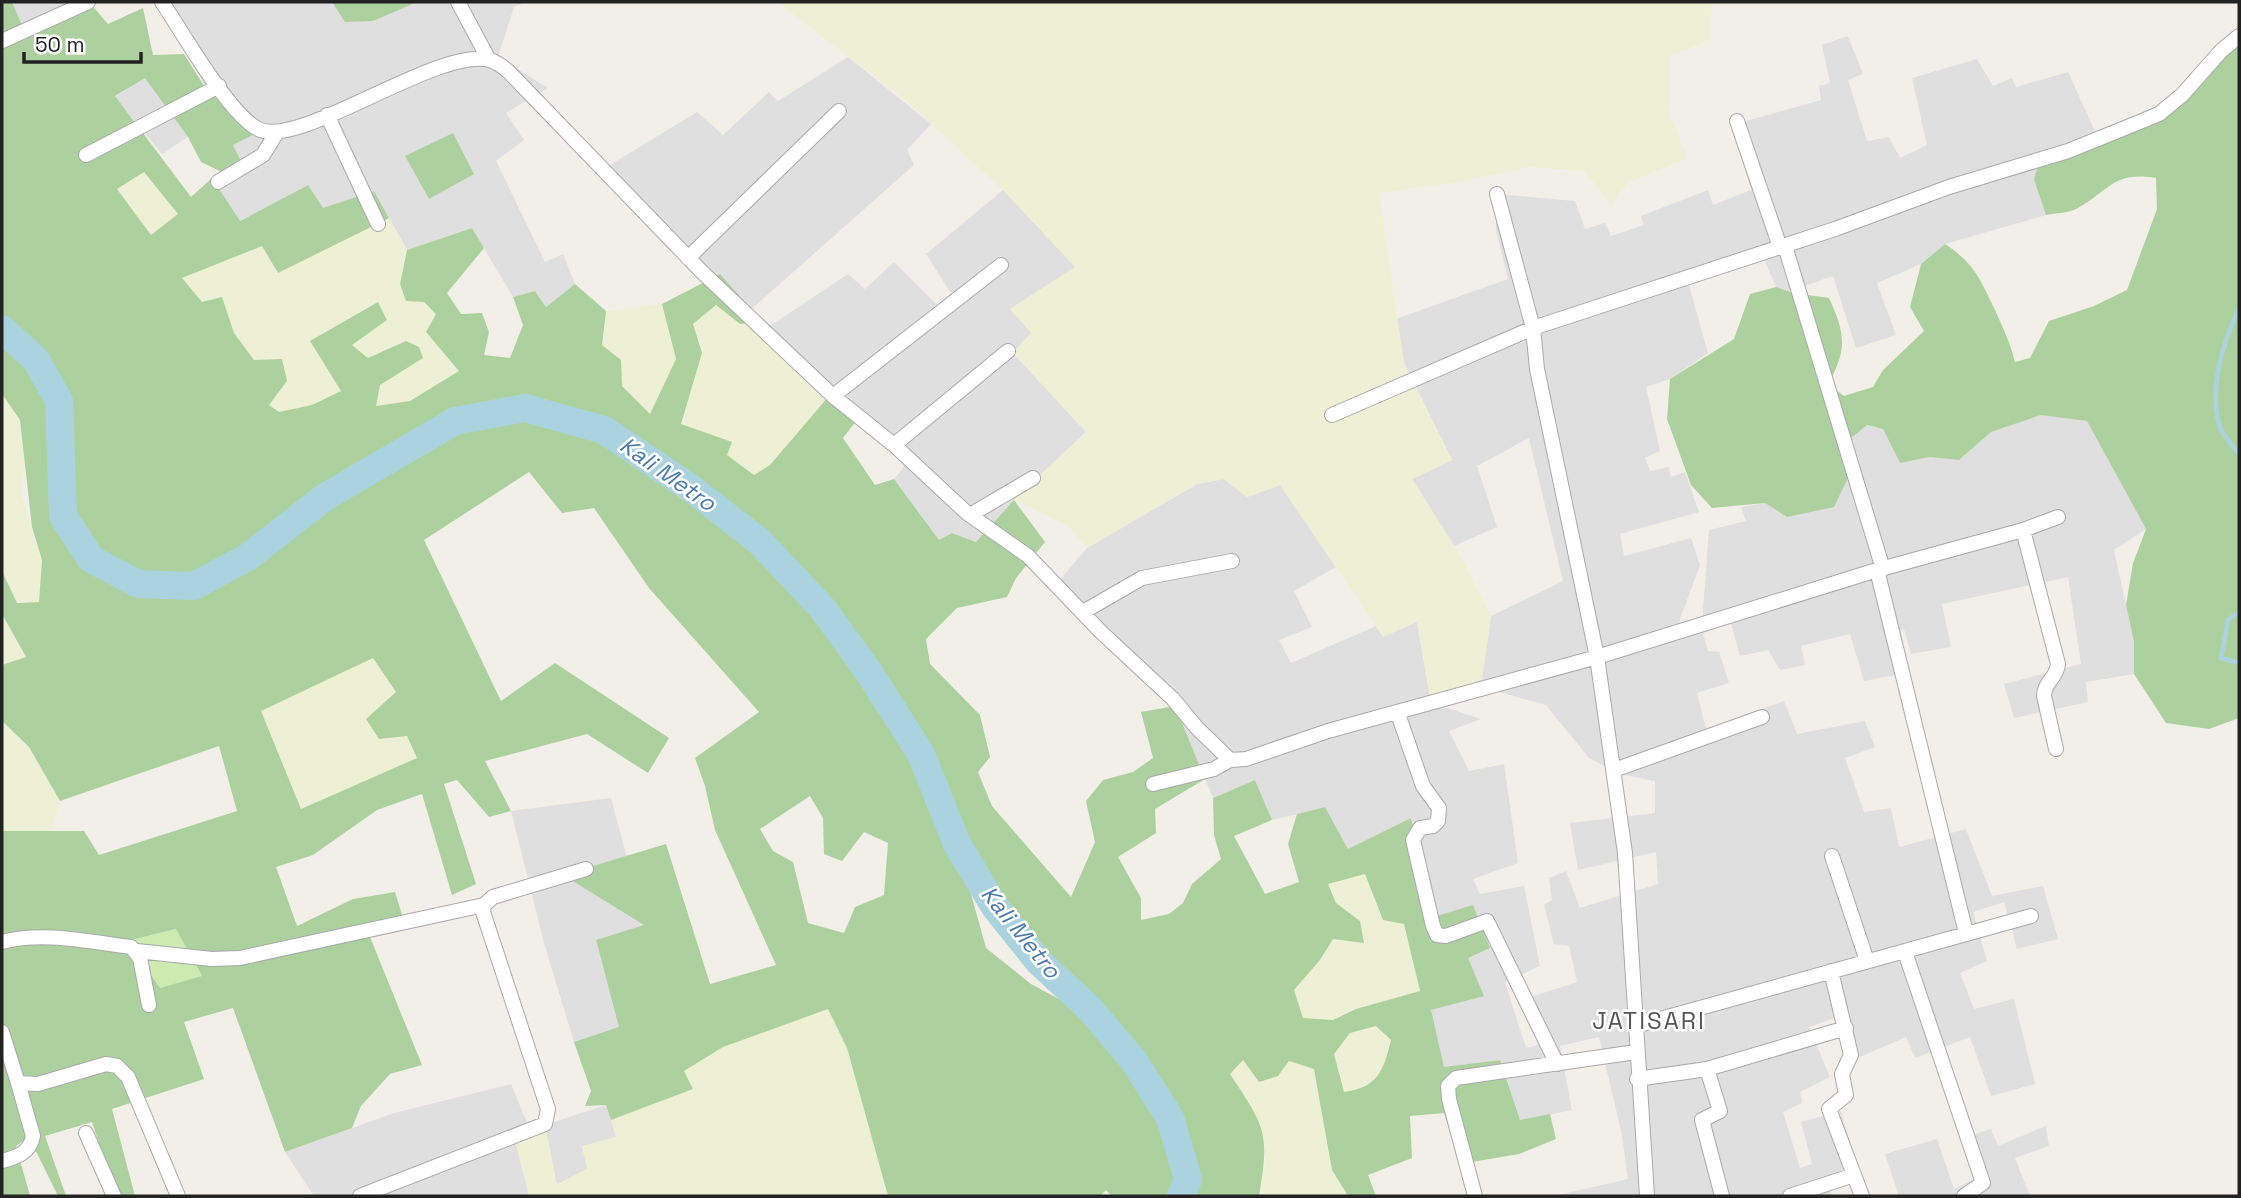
<svg xmlns="http://www.w3.org/2000/svg" width="2241" height="1198" font-family="'Space Grotesk',sans-serif">
  <style>
    .residential { fill: #e0dfdf }
    .farmland { fill: #eef0d5 }
    .grass { fill: #cdebb0 }
    .forest { fill: #add19e; fill-rule: evenodd }
    .lines { fill: none; stroke-linecap: round; stroke-linejoin: round }
    .stream { stroke: #aad3df; stroke-width: 4.5 }
    .river { stroke: #aad3df; stroke-width: 28 }
    .street-casing { stroke: #a9a9a9; stroke-width: 16 }
    .street { stroke: #fff; stroke-width: 14 }
    .labels { text-anchor: middle; dominant-baseline: central; stroke-width: 5; stroke-linejoin: round; paint-order: stroke }
    .water-label { font-size: 23px; font-style: italic; fill: #4a7aab; stroke: #fff }
    .quarter-label { font-size: 24px; letter-spacing: 2px; fill: #555; stroke: #fff }
  </style>
  <rect width="100%" height="100%" fill="#f2efe9"/>
  <path class="residential" d="M12 2H76L21 25Z
    M158 2H526L514 7 498 57 548 88 506 113 524 140 496 161 545 262 563 254 575 284 546 307 535 291 513 297 472 228 407 250 374 191 323 209 308 185 239 221 212 178 241 161 233 145 253 135 211 97Z
    M1848 36 1863 74 1848 80 1867 141 1889 137 1900 158 1927 145 1912 78 1977 59 1993 86 2012 78 2016 87 2068 72 2098 138 2034 180 2046 215 1945 244 1921 264 1877 283 1896 335 1856 348 1833 276 1790 291 1776 287 1762 254 1687 278 1708 353 1670 379 1646 387 1660 451 1645 458 1650 471 1669 467 1671 477 1685 472 1699 512 1620 534 1624 556 1691 538 1700 565 1676 630 1702 623 1709 530 1746 521 1741 507 1765 503 1787 517 1848 441 1867 425 1883 429 1900 463 1930 457 1959 460 1991 432 2041 415 2087 420 2146 529 2114 550 2134 642V674L2086 682 2088 702 2014 718 2004 684 2081 664 2068 577 1942 604 1951 647 1911 654 1904 629 1887 634 1895 675 1864 681 1850 634 1801 646 1805 665 1780 670 1768 650 1740 656 1731 623 1703 633 1708 651 1719 652 1729 683 1697 693 1706 729 1784 701 1797 734 1865 721 1875 747 1845 758 1864 812 1891 808 1899 847 1966 829 1992 896 2043 886 2058 939 2017 949 2004 902 1973 912 1987 961 1960 973 1974 1009 2014 999 2035 1084 1991 1096 1970 1037 1915 1058 1906 1037 1855 1059 1837 1017 1809 1027 1830 1077 1800 1092 1802 1103 1783 1112 1800 1168 1812 1164 1801 1122 1841 1111 1857 1168 1827 1177 1832 1196H1554L1628 1179 1622 1135 1599 1037 1560 1046 1572 1110 1520 1121 1500 1060 1444 1067 1430 1010 1468 957 1489 948 1437 916 1412 819 1348 849 1325 808 1272 820 1255 780 1213 798 1175 707 1057 583 1087 548 1197 484 1224 479 1247 497 1280 485 1336 567 1294 591 1312 627 1279 640 1291 663 1376 626 1383 636 1417 622 1431 703 1481 719 1449 731 1469 771 1504 764 1518 863 1473 879 1480 894 1524 886 1540 966 1505 982 1526 1048 1550 1042 1531 997 1577 982 1569 946 1554 944 1544 905 1552 900 1549 878 1566 871 1580 908 1658 884 1656 852 1578 870 1570 823 1655 813V781L1619 774 1589 758 1546 705 1481 687 1491 616 1563 581 1529 438 1477 466 1497 527 1454 546 1412 479 1452 460 1404 363 1396 319 1508 279 1496 230 1497 194 1575 201 1585 229 1605 223 1611 236 1644 225 1641 216 1708 190 1713 205 1751 190 1732 125 1821 100 1819 86 1830 83 1822 45Z
    M848 57 931 124 907 150 914 165 747 313 602 170 697 112 723 135 769 92 778 101Z
    M145 77 188 137 162 154 115 97Z
    M1003 190 1076 267 1031 333 1013 353 1086 432 1014 500 976 542 953 533 939 540 894 479 909 461 764 330 848 274 865 289 894 262 941 309 954 298 926 254Z
    M611 798 645 925 596 940 620 1028 574 1042 544 943 511 811Z
    M511 1084 530 1130 514 1136 529 1196H314L285 1152 394 1113Z
    M606 1105 617 1137 587 1169 556 1185 545 1125Z
    M2046 1126 2049 1146 2015 1158 2030 1196H1979L1977 1191 1966 1196H1899L1885 1154 1937 1139 1954 1189 1986 1173 1969 1136 1991 1129 1998 1146Z"/>
  <path class="farmland" d="M777 2H1715L1711 7 1709 40 1670 56 1669 114 1688 158 1629 182 1611 204 1584 171 1530 167 1457 182 1379 193 1404 363 1452 460 1412 479 1460 555 1491 616 1481 687 1431 703 1417 622 1383 637 1280 485 1247 497 1224 479 1197 484 1087 548 1068 526 1014 500 1086 432 1013 353 1031 333 1010 309 1075 267 1003 190 904 99Z
    M143 172 178 214 151 236 117 189Z
    M389 218 407 250 400 284 437 314 426 332 460 371 410 401 375 406 380 385 368 358 351 345 387 320 377 302 310 341 341 391 312 405 279 412 269 405 254 360 234 333 222 298 202 302 181 278 263 246 278 273Z
    M662 304 676 359 650 415 622 386 621 360 602 345 606 311Z
    M716 305 740 324 755 322 835 389 770 465 754 475 727 455 731 442 680 424 702 353 693 324Z
    M2 394 20 420 25 460 21 495 42 560 39 602 17 603 2 571Z
    M2 614 26 657 2 665Z
    M373 657 397 692 366 719 407 735 418 758 301 809 260 711Z
    M2 721 29 747 60 801 51 831H2Z
    M1364 873 1383 920 1404 924 1420 991 1356 1009 1333 1020 1302 1018 1294 990 1320 960 1333 939 1360 921 1336 903 1328 884Z
    M828 1009 847 1048 888 1196H529L514 1136 545 1125 557 1185 587 1169 582 1146 616 1137 611 1120 692 1089 684 1071 723 1047Z
    M1376 1026 1391 1040 1384 1069 1365 1089 1344 1092 1334 1054 1350 1033Z
    M1243 1060 1278 1076 1289 1061 1314 1069 1332 1170 1348 1196H1259L1266 1158 1230 1074Z"/>
  <path class="grass" d="M177 929 202 977 160 988 126 941Z"/>
  <path class="forest" d="M2 2H12L22 25 89 2 108 24 143 8 153 55 184 54 211 97 219 98 253 132V135L233 145 241 161 222 172 201 162 188 137 145 78 115 96 191 197 212 178 240 221 308 185 323 208 374 191 389 218 278 273 262 246 182 278 202 302 222 297 234 333 254 360 282 359 287 381 269 405 279 412 312 405 341 391 310 341 378 302 387 320 352 345 368 358 406 341 419 347 423 358 380 385 376 406 410 401 459 371 426 332 436 314 424 302 406 301 400 284 407 250 472 228 484 248 447 293 461 314 482 313 489 332 484 355 510 358 523 325 513 297 535 291 546 307 575 284 606 311 602 345 621 360 622 386 650 414 676 359 662 304 720 274 753 311 755 322 740 324 716 305 693 324 702 353 681 424 732 442 727 455 754 475 770 465 835 389 860 416 843 438 875 485 894 479 939 540 952 533 976 542 1014 500 1045 542 1016 578 1007 597 957 608 926 639 930 664 980 715 990 757 978 772 992 806 1071 897 1095 842 1086 801 1103 780 1133 772 1153 758 1141 712 1175 706 1205 779 1155 809 1156 833 1118 857 1141 898V920L1169 914 1183 903 1192 884 1221 859 1214 835 1213 798 1255 780 1272 820 1234 836 1265 894 1299 882 1288 844 1297 814 1325 807 1348 849 1411 818 1437 916 1473 905 1490 948 1468 958 1484 996 1431 1010 1444 1067 1500 1060 1520 1120 1550 1114 1556 1139 1519 1154 1460 1164 1444 1113 1410 1116 1412 1158 1368 1175 1376 1196H1348L1332 1170 1314 1069 1289 1061 1278 1076 1259 1082 1243 1060 1230 1074C1265 1127 1270 1132 1259 1196H1112L1106 1190 1100 1196H888L847 1048 828 1009 723 1047 684 1071 693 1089 611 1120 606 1105 585 1106 591 1091 574 1042 619 1027 596 940 644 925 563 875 666 844 710 984 776 965 715 830 705 786 695 758 759 712 649 588 594 508 562 513 529 472 424 540 501 701 555 663 669 738 648 773 587 734 485 761 511 811 489 817 457 780 444 784 476 884 452 895 422 794 377 810 313 855 276 867 297 926 353 899 395 892 404 921 370 937 422 1065 390 1074 361 1106 352 1128 285 1152 233 1008 184 1022 204 1079 112 1109 135 1196H116L92 1122 45 1136 66 1196H58L29 1137 16 1146 30 1196H2V831H84L99 855 237 811 219 746 60 801 29 747 2 721V665L26 657 2 614V571L17 603 39 602 42 560 32 527 20 420 2 394ZM144 172 178 214 151 235 117 189ZM373 658 396 692 366 719 379 739 407 736 417 758 301 809 261 711ZM810 796 823 818 824 854 842 861 864 832 888 843 884 895 855 907 844 933 808 923 793 862 773 851 760 829ZM958 847 995 907 1039 962 1089 1008 1085 1013 1031 984 986 948ZM1365 874 1383 920 1404 924 1420 991 1356 1009 1333 1020 1303 1018 1294 990 1320 960 1333 939 1364 943 1360 921 1336 903 1328 884ZM176 929 202 976 160 988 127 941ZM1376 1026 1391 1040C1383 1072 1378 1087 1344 1092L1334 1054 1350 1033Z
    M417 2 373 21 345 22 332 2Z
    M2239 36V718L2209 729 2166 723 2134 674V642L2126 605 2133 563 2146 529 2087 421 2041 415 1991 432 1959 460 1930 457 1900 463 1883 429 1867 425 1848 441 1849 476 1834 507 1787 517 1765 503 1712 508 1691 485 1667 419 1670 379 1734 339 1750 294 1776 287 1794 293 1829 298C1845 333 1848 349 1828 384L1844 396 1873 387 1883 370 1924 331 1910 307 1921 264 1945 244C1975 264 1980 279 1995 310 2003 328 2010 342 2015 362L2030 358 2049 321 2094 306 2127 290 2157 209 2156 178C2114 171 2111 189 2078 208 2069 213 2056 213 2046 215L2034 180 2040 158 2159 114Z
    M453 133 474 174 429 199 405 156Z"/>
  <g class="lines">
    <path class="stream" d="M2239 309C2223 342 2208 390 2220 427 2223 436 2233 446 2239 454
      M2239 612 2228 620 2221 658 2239 663"/>
    <path class="river" d="M2 329 36 360 59 401 63 516 91 559 138 584 194 586 248 557 325 497 455 421 525 408 604 430 692 489 760 542 823 609 868 671 921 754 957 844 995 907 1039 962 1090 1009 1134 1061 1170 1118 1188 1179 1181 1196"/>
    <g class="street-casing">
      <path id="street" d="M162 2C183 33 228 113 258 129 299 150 438 46 490 60 497 62 503 67 508 71L702 272 833 396 894 445 967 513 1028 556 1101 632 1173 699 1197 728 1230 760 1246 759 1328 731 1597 657 1877 570 2023 530 2058 517
        M458 2 489 60
        M2 41 88 2
        M327 115 378 224
        M1737 121 1780 247
        M86 155 219 86
        M218 182 263 155 277 132
        M1785 246 1883 569
        M688 258 839 111
        M833 396 1001 265
        M1332 415 1533 328 1497 194
        M894 445 1008 351
        M970 515 1033 478
        M2023 530 2058 664C2057 678 2044 682 2044 696L2056 749
        M1877 570 1966 933
        M1083 612 1142 578 1232 561
        M1398 714 1423 786 1439 808 1438 821 1433 826 1420 828 1413 840 1433 926 1437 935 1446 936 1487 921 1557 1064
        M1614 770 1762 717
        M1153 784 1214 769 1230 760
        M1832 856 1867 961
        M2 942C44 931 89 942 131 947L140 958 149 1005
        M137 951 212 959 240 958 484 905
        M1905 952 1983 1183 1964 1196
        M1831 971 1851 1055 1842 1074 1846 1095 1829 1109 1862 1196
        M1635 1026 2031 916
        M2 1032 18 1083 38 1084 106 1064 117 1066 128 1077 178 1196
        M1707 1069 1846 1028
        M1637 1079 1707 1069 1720 1111 1702 1120 1722 1196
        M86 1133 114 1196
        M2 1161C17 1157 30 1153 33 1136L18 1083
        M360 1196 545 1124 548 1109 483 912 484 905 493 897 586 869
        M1475 1196 1449 1099 1448 1086 1456 1078 1636 1052
        M1647 1196 1625 853 1597 657 1537 369 1533 328 1835 229 1949 187 2068 151 2125 128 2159 114 2182 95 2221 51 2239 36
        M1790 1196 1854 1175"/>
    </g>
    <use href="#street" class="street"/>
  </g>
  <g class="labels">
    <g class="water-label">
      <text transform="translate(668 474) rotate(35)">Kali Metro</text>
      <text transform="translate(1021 932) rotate(51)">Kali Metro</text>
    </g>
    <g class="quarter-label">
      <text x="1649" y="1020">JATISARI</text>
    </g>
  </g>
  <rect width="2241" height="1198" fill="none" stroke="#222222" stroke-width="7"/>
  <path d="M24 52v10h117v-10" fill="none" stroke="#222222" stroke-width="3.5"/>
  <text x="35" y="52" font-size="21" fill="#222222" stroke="#ffffff" stroke-width="5" paint-order="stroke">50 m</text>
</svg>
